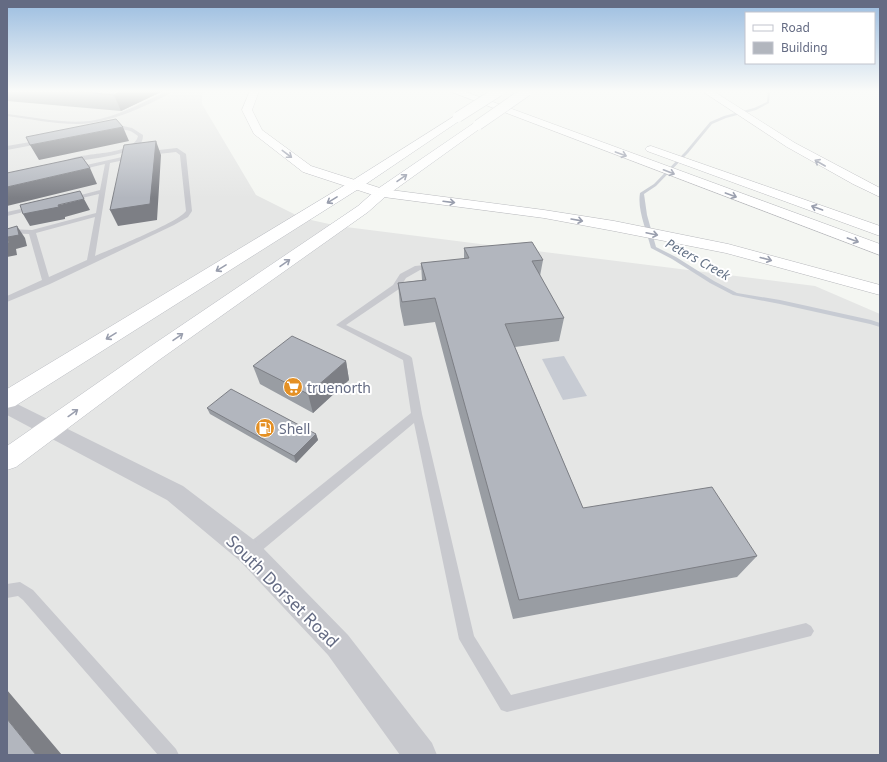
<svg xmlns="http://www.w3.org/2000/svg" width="887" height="762" font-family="'Noto Sans',sans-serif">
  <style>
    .built { fill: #e5e6e5 }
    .water { fill: #c7cbd3 }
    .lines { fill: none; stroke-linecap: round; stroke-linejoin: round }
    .stream { fill: #c7cbd3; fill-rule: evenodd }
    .secondary-casing { stroke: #babcc2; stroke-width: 1 }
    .highway-casing { stroke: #b8b9bd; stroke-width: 1 }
    .lane { fill: #c8c9ce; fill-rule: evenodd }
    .street { fill: #c8c9ce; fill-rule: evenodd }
    .secondary { fill: #fff; fill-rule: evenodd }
    .highway { fill: #fff; fill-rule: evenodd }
    .secondary-bridge-casing { stroke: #babcc2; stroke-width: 11; stroke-linecap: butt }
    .secondary-bridge { stroke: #fff; stroke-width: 10 }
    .wall { fill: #999da3 }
    .shaded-wall { fill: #7d7f85 }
    .building { fill: #b2b6be; stroke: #7d7f85 }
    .oneway { stroke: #9a9fae }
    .labels { text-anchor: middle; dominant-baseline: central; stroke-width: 4; stroke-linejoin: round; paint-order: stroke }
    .far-water-label { font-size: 13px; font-style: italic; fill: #657387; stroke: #fff }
    .poi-label { font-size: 14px; fill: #646b83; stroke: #fff; text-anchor: start }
    .near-street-label { font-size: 17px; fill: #646b83; stroke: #fff }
  </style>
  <rect width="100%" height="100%" fill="#f4f6f2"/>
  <path class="built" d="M7 91H207L202 95V104L256 195 302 218 338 226 815 286 880 314V755H7Z"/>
  <path class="water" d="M564 356 587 396 563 400 542 359Z"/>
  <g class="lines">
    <path class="stream" d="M768 91H770L769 103 756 110 726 118 712 124 688 153 656 186 644 194 647 215 656 247 676 257 714 281 737 293 780 300 871 320 880 323V327L870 324 780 304 733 295 710 283 672 259 651 248C647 231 637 210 640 193L654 184 686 151 710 122 724 116 754 108 767 102Z"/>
    <g class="secondary-casing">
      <path id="secondary" d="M458 114 463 117 462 119 360 188 15 406 7 408V389L350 182Z
        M478 122 482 123 483 125 482 127 386 196 368 212 159 360 16 467 7 470V446L145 350 358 206 376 190 474 123Z"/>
    </g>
    <g class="highway-casing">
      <path id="highway" d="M250 91H259L252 110 262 130 311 166 383 189 544 210 614 221 728 244 880 285V295L726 253 614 231 544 218 376 196 303 172 254 134 242 110Z
        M449 91H463L880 244V255Z
        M702 91H713L795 143 880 188V197L853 184 787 147Z
        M651 146 880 226V236L647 151 645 149 647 147Z"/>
    </g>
    <path class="lane" d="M168 91H174C148 106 107 124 78 124 55 124 30 119 7 116V114C33 117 64 124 90 121 117 117 143 102 168 91Z
      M123 126 132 128 143 135C143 139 142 143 138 146 125 156 86 159 69 163L66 161C81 151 133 157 138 136 125 125 119 133 109 128Z
      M42 140 45 142 44 143 7 150V146Z
      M177 148 186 154 192 211 188 217 174 225 50 284 7 302V296L42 280 29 234 7 233V229L32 230 96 213 99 194 69 201 66 199 100 190 105 164 75 171 73 170V168L149 151ZM176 152 180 155 186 211C179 222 111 249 95 256L110 163 149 155ZM95 217 87 260 49 277 36 233Z
      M34 206 36 207V209L7 216V212Z
      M434 264 438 266 437 268 420 270 406 278 399 289 346 325 410 356 412 358 422 414 474 636 511 695 806 623 811 626 814 631 811 636 507 712 501 710 459 639 414 423 254 557 249 558 244 557 242 552 244 547 411 413 403 360 336 325 393 285 400 274 415 266Z
      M20 582 33 590 176 749 179 755H158L23 600 18 596 7 598V584Z"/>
    <path class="street" d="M7 399 183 486 258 543 348 635 432 743 437 755H400L328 655 240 561 167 500 7 415Z"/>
    <use href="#secondary" class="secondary"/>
    <use href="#highway" class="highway"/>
    <g class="secondary-bridge-casing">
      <path id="secondary-bridge" d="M458 117 499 91
        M478 125 527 91"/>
    </g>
    <use href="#secondary-bridge" class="secondary-bridge"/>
  </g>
  <path class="wall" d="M7 91H163L121 111 7 101Z
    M464 248 543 260 540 276 564 318 559 341 515 347 583 508 757 556 737 577 513 619 435 322 404 326 400 306 398 283 422 280 421 263 464 259Z
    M346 361 349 380 313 413 260 384 253 366Z
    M207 408 316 434 318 440 296 463 210 414Z"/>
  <path class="shaded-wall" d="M121 91H163L121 111 114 95Z
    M123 127 129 141 39 160 30 145Z
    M156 141 161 155 157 220 118 226 110 210Z
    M90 168 97 184 7 206V187Z
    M84 199 90 210 65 217V219L30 226 23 214Z
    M17 226 25 238 27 246 16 249 17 255 7 257V243L8 237Z
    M346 361 349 380 313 413 308 394Z
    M316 434 318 440 296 463 294 456Z
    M7 690 62 755H36L7 719Z"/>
  <path class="building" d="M74 91H121L114 95Z
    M116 119 123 127 30 145 26 137Z
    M156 141 150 204 110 210 124 145Z
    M82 157 90 168 7 187V173Z
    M80 191 84 199 58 205 59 207 23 214 20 205Z
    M17 226 19 235 8 237 9 243H7V229Z
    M532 242 543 260 532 261 564 318 505 324 583 508 712 487 757 556 519 600 435 298 402 302 398 283 426 280 421 263 469 258 464 248Z
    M292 336 346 361 308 394 253 366Z
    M231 389 316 434 294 456 207 408Z
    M7 719 36 755H7Z"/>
  <defs><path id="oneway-shaft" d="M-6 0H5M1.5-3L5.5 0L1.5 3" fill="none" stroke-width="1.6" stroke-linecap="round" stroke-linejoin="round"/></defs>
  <g class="oneway">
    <use href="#oneway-shaft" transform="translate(287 154) rotate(37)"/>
    <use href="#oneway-shaft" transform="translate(621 154) rotate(20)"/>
    <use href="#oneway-shaft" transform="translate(820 163) rotate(-150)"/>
    <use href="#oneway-shaft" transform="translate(669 172) rotate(21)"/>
    <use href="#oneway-shaft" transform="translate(402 178) rotate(-35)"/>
    <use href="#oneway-shaft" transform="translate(731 195) rotate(20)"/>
    <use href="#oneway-shaft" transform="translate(332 200) rotate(148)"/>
    <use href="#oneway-shaft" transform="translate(449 202) rotate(7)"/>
    <use href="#oneway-shaft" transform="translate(817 208) rotate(-160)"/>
    <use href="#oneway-shaft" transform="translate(577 220) rotate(10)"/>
    <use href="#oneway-shaft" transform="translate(652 234) rotate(12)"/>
    <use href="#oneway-shaft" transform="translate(853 240) rotate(20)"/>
    <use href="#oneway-shaft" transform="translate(766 259) rotate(15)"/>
    <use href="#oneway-shaft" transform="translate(285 263) rotate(-35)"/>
    <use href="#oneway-shaft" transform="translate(221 268) rotate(148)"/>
    <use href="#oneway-shaft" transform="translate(111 336) rotate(148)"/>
    <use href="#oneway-shaft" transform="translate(178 337) rotate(-35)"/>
    <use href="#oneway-shaft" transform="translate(73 413) rotate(-36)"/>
  </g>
  <linearGradient id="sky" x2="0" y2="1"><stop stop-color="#9bbde0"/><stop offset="0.46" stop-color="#fafbf9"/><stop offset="1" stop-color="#fafbf9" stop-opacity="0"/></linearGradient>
  <rect width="887" height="198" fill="url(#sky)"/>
  <defs>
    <g id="supermarket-disc" transform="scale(1)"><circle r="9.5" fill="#e49024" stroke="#fff"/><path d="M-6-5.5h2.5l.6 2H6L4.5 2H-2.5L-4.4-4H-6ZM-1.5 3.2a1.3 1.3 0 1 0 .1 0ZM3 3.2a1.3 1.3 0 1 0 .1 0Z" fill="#fff"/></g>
    <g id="fuel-disc" transform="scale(1)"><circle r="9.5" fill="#e49024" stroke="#fff"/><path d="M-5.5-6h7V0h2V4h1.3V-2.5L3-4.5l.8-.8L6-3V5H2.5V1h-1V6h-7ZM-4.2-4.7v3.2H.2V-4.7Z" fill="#fff"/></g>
  </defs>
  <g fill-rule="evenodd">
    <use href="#supermarket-disc" x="293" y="387"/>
    <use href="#fuel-disc" x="265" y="428"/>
  </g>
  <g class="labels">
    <g class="far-water-label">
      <text transform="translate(698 259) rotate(29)">Peters Creek</text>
    </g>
    <g class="poi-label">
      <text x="307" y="387">truenorth</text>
      <text x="279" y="428">Shell</text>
    </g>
    <g class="near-street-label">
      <text transform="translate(283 591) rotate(45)">South Dorset Road</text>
    </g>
  </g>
  <rect width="887" height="762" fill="none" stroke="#646b83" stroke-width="16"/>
  <rect x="745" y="12" width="130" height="52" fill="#ffffff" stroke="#c1c4cd"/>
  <rect x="753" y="25" width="20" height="6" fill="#ffffff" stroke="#c1c4cd"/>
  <text x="781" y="32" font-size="12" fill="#646b83">Road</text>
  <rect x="753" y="42" width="20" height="12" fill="#b2b6be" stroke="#c1c4cd"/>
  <text x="781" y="52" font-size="12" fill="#646b83">Building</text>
</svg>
